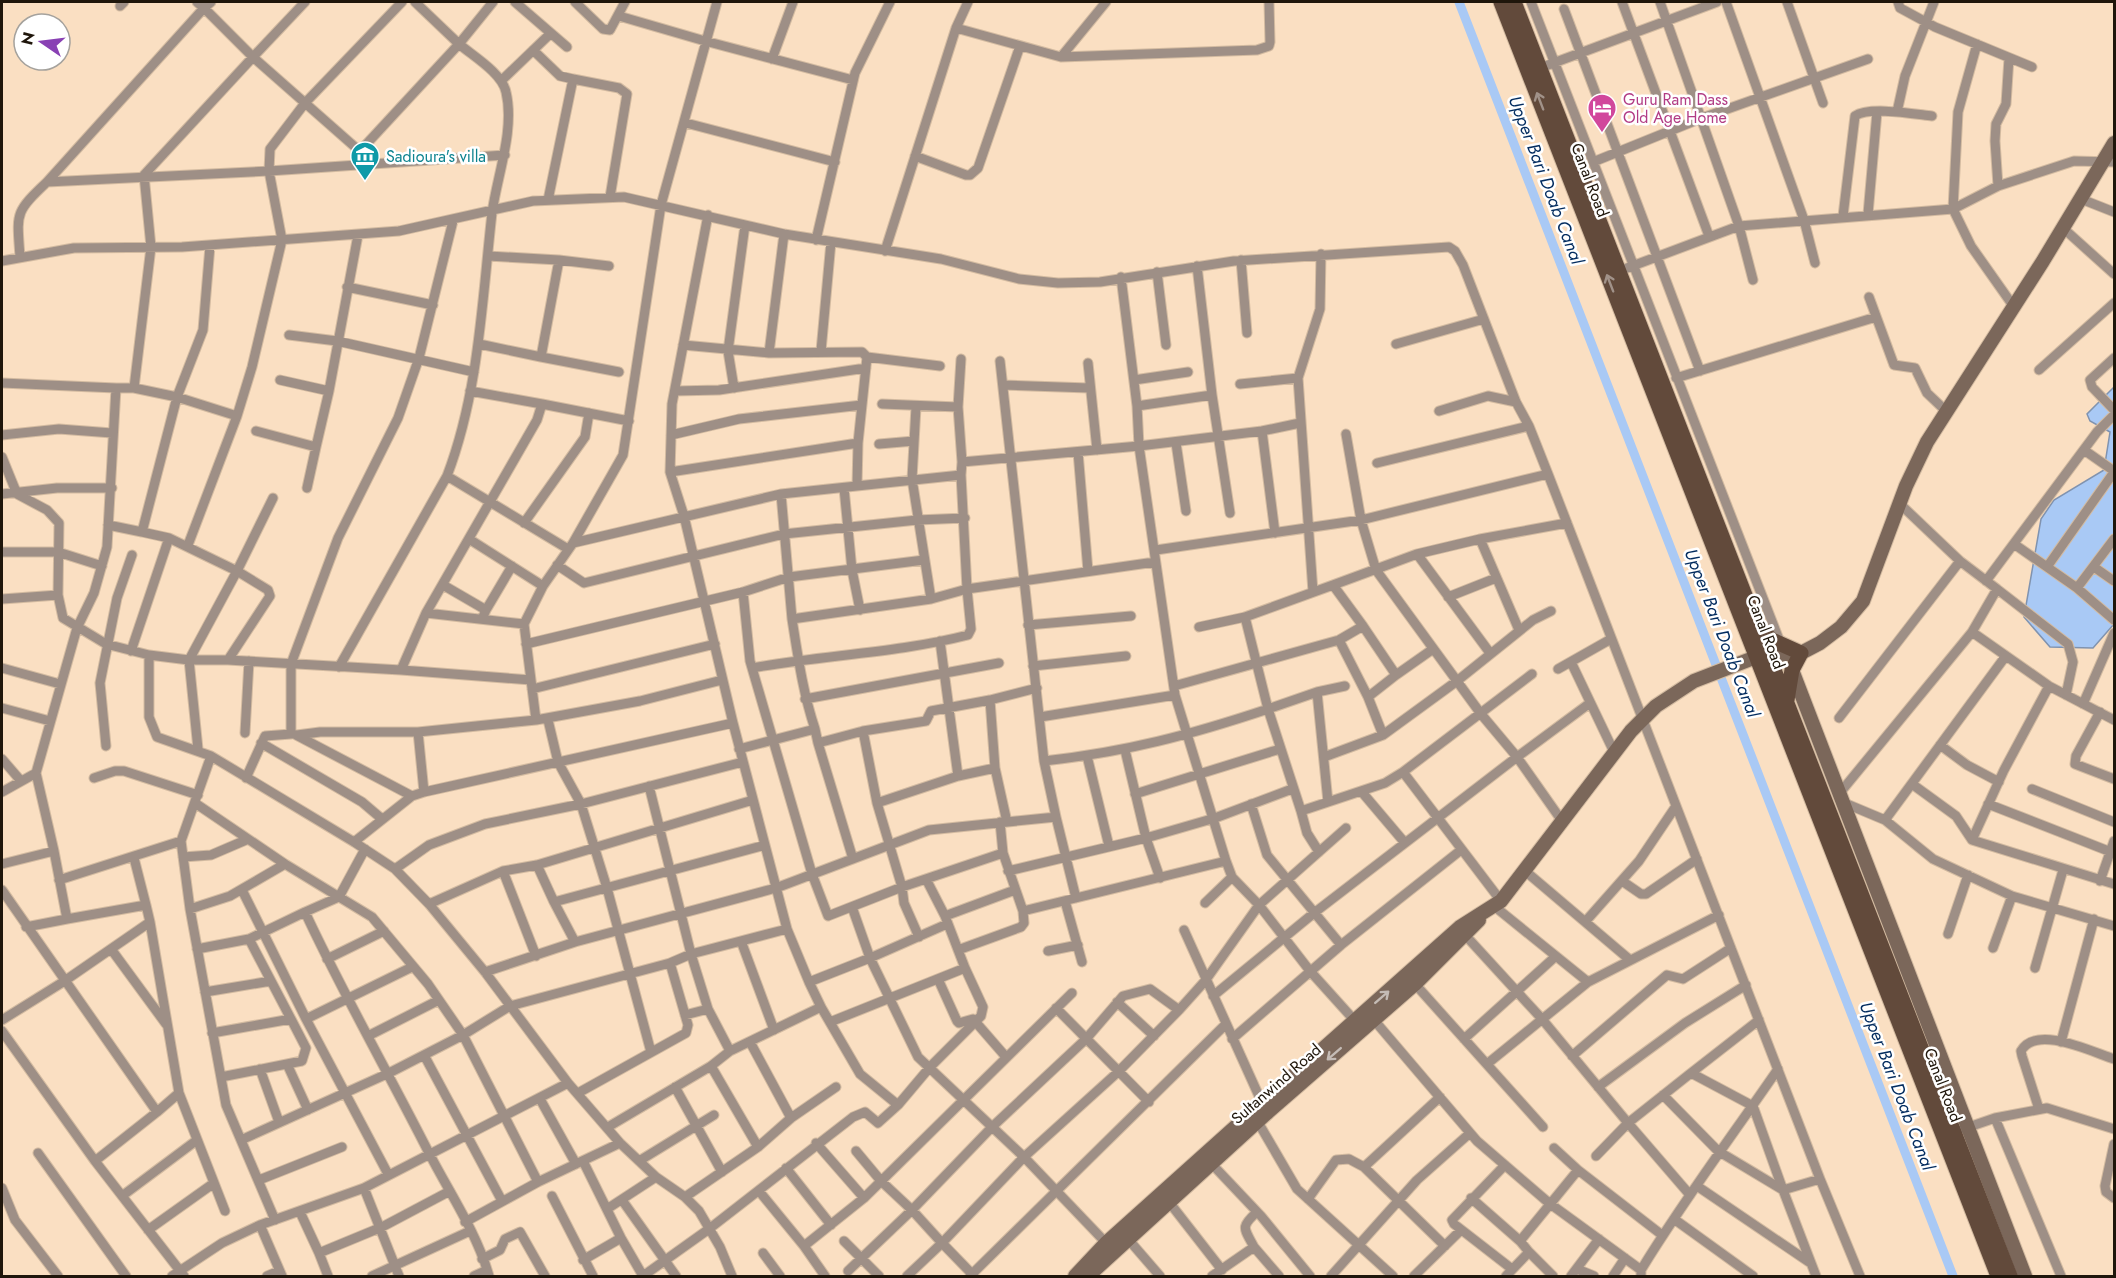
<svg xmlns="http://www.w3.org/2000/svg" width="2116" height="1278" font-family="Jost,sans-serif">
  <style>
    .water { fill: #a9c9f5; stroke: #8093af; stroke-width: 1.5 }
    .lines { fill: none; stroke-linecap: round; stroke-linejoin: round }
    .canal { stroke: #a9c9f5; stroke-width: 9 }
    .street-casing { stroke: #d3bba1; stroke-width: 11 }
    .secondary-casing { stroke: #d3bba1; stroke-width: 16 }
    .primary-casing { stroke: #d3bba1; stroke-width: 17 }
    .street { stroke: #9e8f86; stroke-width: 9 }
    .secondary { stroke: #7b675a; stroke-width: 14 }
    .primary { stroke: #624a3b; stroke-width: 15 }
    .oneway { stroke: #a19289 }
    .oneway2 { stroke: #c4bbb5 }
    .labels { text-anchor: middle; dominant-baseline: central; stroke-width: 5; stroke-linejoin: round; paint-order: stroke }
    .hotel-label { font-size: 16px; fill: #b23c85; stroke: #fff; text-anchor: start }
    .culture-label { font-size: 16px; fill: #0d838f; stroke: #fff; text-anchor: start }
    .street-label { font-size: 16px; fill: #1f160b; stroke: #fff }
    .water-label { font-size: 18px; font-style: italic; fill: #032c5f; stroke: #fff }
  </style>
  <rect width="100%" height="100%" fill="#fadfc2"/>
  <path class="water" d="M2114 387V624L2093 648 2050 647 2024 617 2041 519 2054 500 2104 470 2110 432 2090 421 2087 414Z"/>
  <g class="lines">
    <path class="canal" d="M1459 2 1953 1276"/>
    <g class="street-casing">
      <path id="street" d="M197 2 204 8 211 2
        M402 2 305 103 270 149 269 171 505 155
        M515 2 567 47
        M575 2 603 29 610 30 625 2
        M1531 2 1780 642
        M1622 2 1709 236
        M1660 2 1739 226 1753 280
        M1726 2 1804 220 1815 263
        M1787 2 1823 103
        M1898 2 1900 8 1935 27 2032 67
        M120 6 124 2
        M1564 9 1700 371
        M619 16 705 41 853 80
        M956 28 968 2
        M1977 44 1958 112 1953 209 1971 246 2014 307
        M533 50 560 76 573 79
        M1061 57 1257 50 1269 46 1270 42 1269 2
        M772 59 793 2
        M1540 68 1717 2
        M501 81 551 33
        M1897 112 1905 76 1934 2
        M686 123 835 162
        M360 151 459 44 415 2
        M915 156 966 175H970L978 168 1020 46
        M1593 162 1702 118 1868 59
        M47 182 204 8 253 57 305 2
        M1998 186 1995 141 1996 124 2006 104 2009 58
        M2081 199 2114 212
        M548 200 573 79 619 88 627 94 610 197
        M1868 214 1877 112
        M708 215 672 404 670 472 684 516 733 723
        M1843 216 1855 116C1869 106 1914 114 1932 116
        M2063 228 2114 274
        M816 240 855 73 890 2
        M885 251 956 28 1061 57 1106 2
        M488 256 559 260 541 357 619 372
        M20 257C17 213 14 213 47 182L269 171 282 240 252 367 237 416 177 397 134 388
        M559 260 609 266
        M1241 260 1247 333
        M2 261 74 248 182 247 399 231 533 201 624 197 784 234 941 259 1019 279 1058 283 1100 282 1234 261 1449 247 1455 251 1463 265 1516 402 1529 426
        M1197 266 1212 395 1137 406 1139 446 1262 431 1275 533
        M1627 268 1739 226 1953 209 1998 186 2074 161 2114 162
        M1157 272 1166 345
        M1121 277 1137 406
        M347 287 433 305
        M1869 297 1894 365 1915 368 1927 393 1947 412
        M289 335 337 341 474 372
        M479 344 541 357
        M1396 344 1484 319
        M683 345 769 353 862 352 867 357 858 443
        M821 351 831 242
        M769 353 784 234
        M867 357 940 366
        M2114 358 2090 380 2092 387 2114 410
        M961 359 958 407 962 462
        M1000 361 1044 761
        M1088 363 1097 450
        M2039 370 2114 303
        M1676 378 1876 317
        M280 380 329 391 358 235
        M1134 380 1188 372
        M2 383 116 388
        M1240 384 1298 378
        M1003 385 1089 388
        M734 388 728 351 745 225
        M675 391 719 390 866 368
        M1212 395 1230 513
        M542 404 629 421
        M882 404 958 407
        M916 407 912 479 931 599
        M1439 411 1488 396 1516 402
        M256 431 316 447 329 391
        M1262 431 1300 423
        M1346 434 1361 520 1376 570 1481 714 1517 757 1590 703
        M2 435 59 429 112 433
        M671 435 739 419 862 405
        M1176 443 1186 511
        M879 444 914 441
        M2084 450 2114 471
        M1078 452 1088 571
        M2 457 17 494 47 510 59 523 58 595 63 618 106 644 149 655V717L157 737 211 756 354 842 395 869 429 904 485 972 568 1083 620 1143 656 1177 685 1197 699 1211 720 1247 732 1276
        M1377 463 1529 426 1548 474
        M670 472 858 443 857 486
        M961 475 967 589 1155 562
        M447 476 568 549
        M307 488 316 447
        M844 488 852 570 860 610
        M2 494 57 488H112
        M781 494 792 619
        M1900 504 1960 561 1997 589 1972 632 2049 686 2114 720
        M524 523 585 437 589 413
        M108 525 142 532 177 397 203 330 210 246
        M142 532 169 538
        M469 539 543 586
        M1480 539 1567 523 1820 1179 1860 1276
        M573 543 623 455 661 205 717 2
        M2014 544 2077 588 2114 620
        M188 545 237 416
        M1156 550 1361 520 1548 474 1567 523
        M2 552H58L102 566
        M1417 554 1490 653
        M557 565 584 583 784 534 917 520 965 518
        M2047 567 2114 472
        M2094 567 2114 581
        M1986 581 2097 432 2114 415
        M443 585 486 610 482 619
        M1333 585 1417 554 1480 539 1519 630
        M2077 588 2114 539
        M1997 589 2068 644 2073 662 2066 695
        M743 592 750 661 812 874 828 916 902 887 904 903 919 937
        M1313 592 1298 378 1320 309 1321 254
        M1448 597 1496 578
        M2 599 58 595
        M486 610 512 566
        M426 613 537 420 542 404 470 391
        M524 624 536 720 640 701 722 680
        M1028 625 1131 616
        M1363 626 1396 675 1368 697
        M1199 627 1245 617 1268 709 1317 692 1328 802
        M1339 640 1368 697 1383 735
        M940 641 958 776
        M526 644 743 592 789 577 924 560
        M131 651 169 538 237 571 189 660 198 749
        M149 655 189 660H228L401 670 426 613 524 624 543 586 573 543 781 494 961 475 962 462 1139 446 1175 695 1226 861 1232 877 1259 905 1205 981 1179 1010 1118 1072 1024 1157 942 1243 974 1276
        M228 660 270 596 268 590 237 571 273 498
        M1571 662 1614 752
        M1033 666 1126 656
        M339 667 447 476C479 392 482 301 492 213 497 176 515 130 506 92 502 73 473 56 459 44L493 2
        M2 668 60 684
        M752 668C823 655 898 653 968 635L971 629 967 589 931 599 792 619C798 657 803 693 815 729
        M1558 669 1611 639
        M401 670 531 680
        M1396 675 1433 649
        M1174 686 1339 640 1363 626 1333 585 1245 617
        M532 689 715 644
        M1317 692 1345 686
        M805 699 999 663
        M990 700 995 768
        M2083 704 2114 633
        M2 708 50 721
        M2100 712 2076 756 2075 764 2114 779
        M1040 717 1175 695
        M1839 718 1960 561
        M548 720 558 762 581 804 607 888 651 1052
        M863 731 926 721 931 711 990 700 1037 688
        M418 732 424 792
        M245 733 249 661
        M296 735 412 796
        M297 735 320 732H418L536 720
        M261 743 362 802 382 819
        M818 743 853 859
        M1940 745 1967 765 1999 782
        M106 746 100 683 117 598 132 555
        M739 749 815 729 818 743 863 731 877 803 902 887 1003 853
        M1125 750 1146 838 1215 818 1292 789
        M211 756 181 841 190 909 226 1105 275 1220
        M1087 756 1109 846
        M1324 757 1383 735 1457 681 1533 620 1551 611
        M2 759 21 781
        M1403 772 1532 674
        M94 778 115 771H124L198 795
        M246 778 265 736 291 734V664L338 538 398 418 419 358 453 221
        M1912 784 1956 816 1972 840 2114 884
        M649 786 691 954 708 1009 730 1051
        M2032 789 2114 822
        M1361 791 1405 843
        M2 792 36 773 77 628 94 593 107 547 116 388H134L151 247 144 175 253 57 372 162
        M1135 794 1280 749
        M1839 794 1972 632
        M1842 802 1885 820 1933 859 2012 896 2114 926
        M195 803 285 864
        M877 803 958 776 995 768 1007 822
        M1251 804 1267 855 1341 945
        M1988 804 2111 852
        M1301 811 1307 833 1319 852
        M1056 817 1076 898
        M1885 820 2005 657
        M1000 822 1003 853 1023 911 1226 861
        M1346 828 1259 905 1310 971 1355 1021
        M1972 840 2004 770 2049 686
        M354 842 412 796 424 792 733 723 787 929
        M365 849 339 897 305 912C343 994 388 1072 429 1153 449 1192 477 1233 489 1276
        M183 857 211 855 246 840
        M134 858 146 905
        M2 864 54 851 36 773
        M537 865 554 902 765 845
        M395 869 429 845 485 824 581 804 743 762
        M1524 870 1630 960
        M503 871 536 956
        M1008 871 1146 838 1160 878
        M926 879 945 916
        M59 880 181 841
        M1622 881 1641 894H1646L1697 859
        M2100 881 2114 841
        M2 890 157 1112 179 1093
        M242 890 306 1019 388 1174
        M1065 901 1082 962
        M554 902 575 942
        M1205 903 1232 877
        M429 904 503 871 537 865 753 800
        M1494 906 1588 982
        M852 907 870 958 947 924
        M190 909 230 896 285 864 372 917 428 984 463 1035 538 1182
        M67 919 146 905 150 922
        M1585 922 1639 861 1676 806
        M26 927 67 919 54 851
        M1184 930 1263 1105
        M1948 934 1968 875
        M1466 936 1542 1019 1628 1123 1596 1156
        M249 939 291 1019
        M741 941 774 1030
        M1993 948 2012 896
        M111 949 166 1024
        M197 949 249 939 305 912
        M958 950 1021 927 1024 923 1023 911
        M1048 951 1078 945
        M327 959 384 931
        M2035 968 2063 870
        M485 972 575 942 776 888 929 830 1056 817 1044 761C1126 752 1190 735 1268 709L1301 811 1385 783 1403 772 1501 901
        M938 979 957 1021 959 1023 973 1019 1006 1057
        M1415 984 1543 1127
        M205 992 271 981
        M1213 996 1314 913 1517 757 1562 821
        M1117 1002 1154 1036
        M821 1007 860 1074 898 1105 930 1067 981 1016 983 1007 965 968
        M1056 1008 1149 1102
        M685 1015 708 1009
        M306 1019 412 967
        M2 1020 63 982 150 922 179 1093 225 1211
        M1374 1020 1477 1141 1549 1203 1641 1270
        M830 1022 965 968 945 916 1015 890
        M2 1031 95 1161 184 1276
        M212 1033 291 1019 306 1048 302 1061 221 1077
        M368 1036 439 1000
        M1232 1039 1341 945 1461 850
        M1464 1039 1556 956
        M750 1042 791 1118
        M2061 1042 2094 919
        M424 1055 502 1201
        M1572 1056 1667 975 1683 979 1731 948
        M287 1064 308 1110
        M1487 1064 1588 982 1719 915
        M711 1066 758 1147
        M260 1069 279 1122
        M1691 1073 1759 1020
        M675 1087 722 1172
        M1598 1087 1685 1023 1746 985
        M578 1093 686 1033 688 1025 670 963
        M1663 1095 1718 1151 1783 1190 1816 1276
        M540 1099 576 1164
        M2039 1109 2022 1056 2021 1051C2036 1024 2092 1052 2114 1059
        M1255 1117 1297 1189 1393 1276
        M1995 1118 2061 1276
        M608 1127 711 1066 730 1051 821 1007 809 982 870 958 918 1057 1024 1157 1109 1246
        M1963 1129 1995 1118 2047 1108 2114 1129
        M241 1140 389 1073 463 1035 510 1006 670 963 691 954 787 929 809 982
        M816 1143 864 1198
        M2114 1144 2105 1186 2106 1192 2114 1198
        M1554 1148 1578 1170
        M38 1153 126 1276
        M95 1161 157 1112
        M583 1161 621 1238 643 1276
        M639 1161 714 1115
        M1209 1161 1261 1216 1310 1276
        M1505 1165 1452 1220 1454 1224 1512 1269
        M1364 1167 1440 1097
        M786 1168 831 1225
        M259 1180 342 1147
        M1697 1186 1809 1262
        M2 1188 15 1220 58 1276
        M364 1188 399 1276
        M759 1191 804 1246
        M1690 1195 1628 1123 1691 1073 1753 1106 1783 1190 1820 1179
        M122 1196 197 1140
        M552 1196 593 1276
        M685 1197 758 1147 791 1118 836 1087
        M1471 1198 1520 1241
        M1308 1199 1336 1160 1349 1159 1364 1167 1445 1246
        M622 1200 676 1276
        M1169 1202 1222 1270
        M607 1209 656 1177
        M300 1212 319 1253 382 1227 450 1191
        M1674 1219 1753 1276
        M465 1222 538 1182 620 1143
        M260 1225 282 1276
        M148 1230 214 1183
        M1128 1239 1160 1276
        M844 1241 879 1276
        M1254 1247C1244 1228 1240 1227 1257 1212
        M1529 1252 1553 1276
        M319 1253 328 1276
        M763 1253 780 1276
        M482 1259 500 1250 505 1239 520 1232 545 1276
        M583 1260 621 1238
        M1577 1269 1594 1276
        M848 1271 912 1210 881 1181 856 1151
        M172 1276 222 1243 260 1225 364 1188 568 1083
        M267 1276 279 1271
        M372 1276 470 1231
        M474 1276 487 1270
        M643 1276 709 1229 853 1117 865 1112 878 1123 898 1105
        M825 1276 804 1246 864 1198 1072 993
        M907 1276 942 1243 912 1210 992 1127 1086 1039 1123 996 1150 989 1179 1010
        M970 1276 1226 1024
        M1212 1276 1254 1247 1279 1276
        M1331 1276 1417 1180 1470 1133
        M1414 1276 1461 1230
        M1506 1276 1529 1252 1520 1241 1578 1170 1662 1235
        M1571 1276 1599 1239
        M1613 1276 1625 1258
        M1641 1276V1270C1683 1201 1732 1136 1778 1069"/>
    </g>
    <g class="secondary-casing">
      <path id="secondary" d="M1792 670 2025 1276
        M1075 1276 1106 1243 1262 1103 1460 927 1501 901 1631 731 1656 706 1694 681 1756 657 1801 653 1820 643 1841 627 1863 601 1906 486 1927 442 2043 261 2114 143
        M1088 1276 1268 1112 1415 984 1479 920"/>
    </g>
    <g class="primary-casing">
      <path id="primary" d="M1501 2 1998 1276
        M1514 2 2010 1276
        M1759 628 1772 640 1801 653 1792 670 1787 700"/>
    </g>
    <use href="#street" class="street"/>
    <use href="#secondary" class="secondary"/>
    <use href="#primary" class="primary"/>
  </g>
  <defs><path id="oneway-shaft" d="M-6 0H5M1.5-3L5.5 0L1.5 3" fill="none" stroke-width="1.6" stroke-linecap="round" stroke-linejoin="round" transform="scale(1.5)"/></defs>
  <g class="oneway">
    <use href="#oneway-shaft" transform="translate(1540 101) rotate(-111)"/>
    <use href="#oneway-shaft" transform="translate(1610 283) rotate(-111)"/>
  </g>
  <g class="oneway2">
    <use href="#oneway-shaft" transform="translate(1382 997) rotate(-41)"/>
    <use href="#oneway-shaft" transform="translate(1334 1054) rotate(139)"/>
  </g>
  <defs>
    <g id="hotel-pin" transform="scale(1.5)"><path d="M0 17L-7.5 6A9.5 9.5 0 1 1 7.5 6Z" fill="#d1479c" stroke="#fff"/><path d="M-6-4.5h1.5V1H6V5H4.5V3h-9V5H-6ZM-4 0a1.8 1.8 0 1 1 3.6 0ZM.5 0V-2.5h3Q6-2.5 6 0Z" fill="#fff"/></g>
    <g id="museum-pin" transform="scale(1.5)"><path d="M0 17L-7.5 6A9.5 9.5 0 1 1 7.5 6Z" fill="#0f9aa8" stroke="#fff"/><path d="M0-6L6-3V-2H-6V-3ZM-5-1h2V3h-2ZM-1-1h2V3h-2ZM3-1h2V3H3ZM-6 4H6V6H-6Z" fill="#fff"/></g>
  </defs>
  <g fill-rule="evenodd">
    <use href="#hotel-pin" x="1602" y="108"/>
    <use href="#museum-pin" x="365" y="156"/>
  </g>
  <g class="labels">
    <g class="hotel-label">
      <text x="1623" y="99">Guru Ram Dass<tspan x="1623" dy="18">Old Age Home</tspan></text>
    </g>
    <g class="culture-label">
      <text x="386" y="156">Sadioura's villa</text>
    </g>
    <g class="street-label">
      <text transform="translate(1590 180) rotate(69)">Canal Road</text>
      <text transform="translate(1766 632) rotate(69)">Canal Road</text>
      <text transform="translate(1276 1084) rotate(-41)">Sultanwind Road</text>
      <text transform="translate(1943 1085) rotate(69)">Canal Road</text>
    </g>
    <g class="water-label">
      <text transform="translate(1546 180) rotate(69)">Upper Bari Doab Canal</text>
      <text transform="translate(1722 633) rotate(69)">Upper Bari Doab Canal</text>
      <text transform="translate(1897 1086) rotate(69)">Upper Bari Doab Canal</text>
    </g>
  </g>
  <rect width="2116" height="1278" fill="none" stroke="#1f160b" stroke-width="6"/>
  <g transform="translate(42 42) rotate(284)"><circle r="28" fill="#ffffff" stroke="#a5a29d" stroke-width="1.5"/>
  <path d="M0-4.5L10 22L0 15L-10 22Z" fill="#8941b4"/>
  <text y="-9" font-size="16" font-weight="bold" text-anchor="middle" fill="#1f160b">N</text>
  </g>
</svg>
